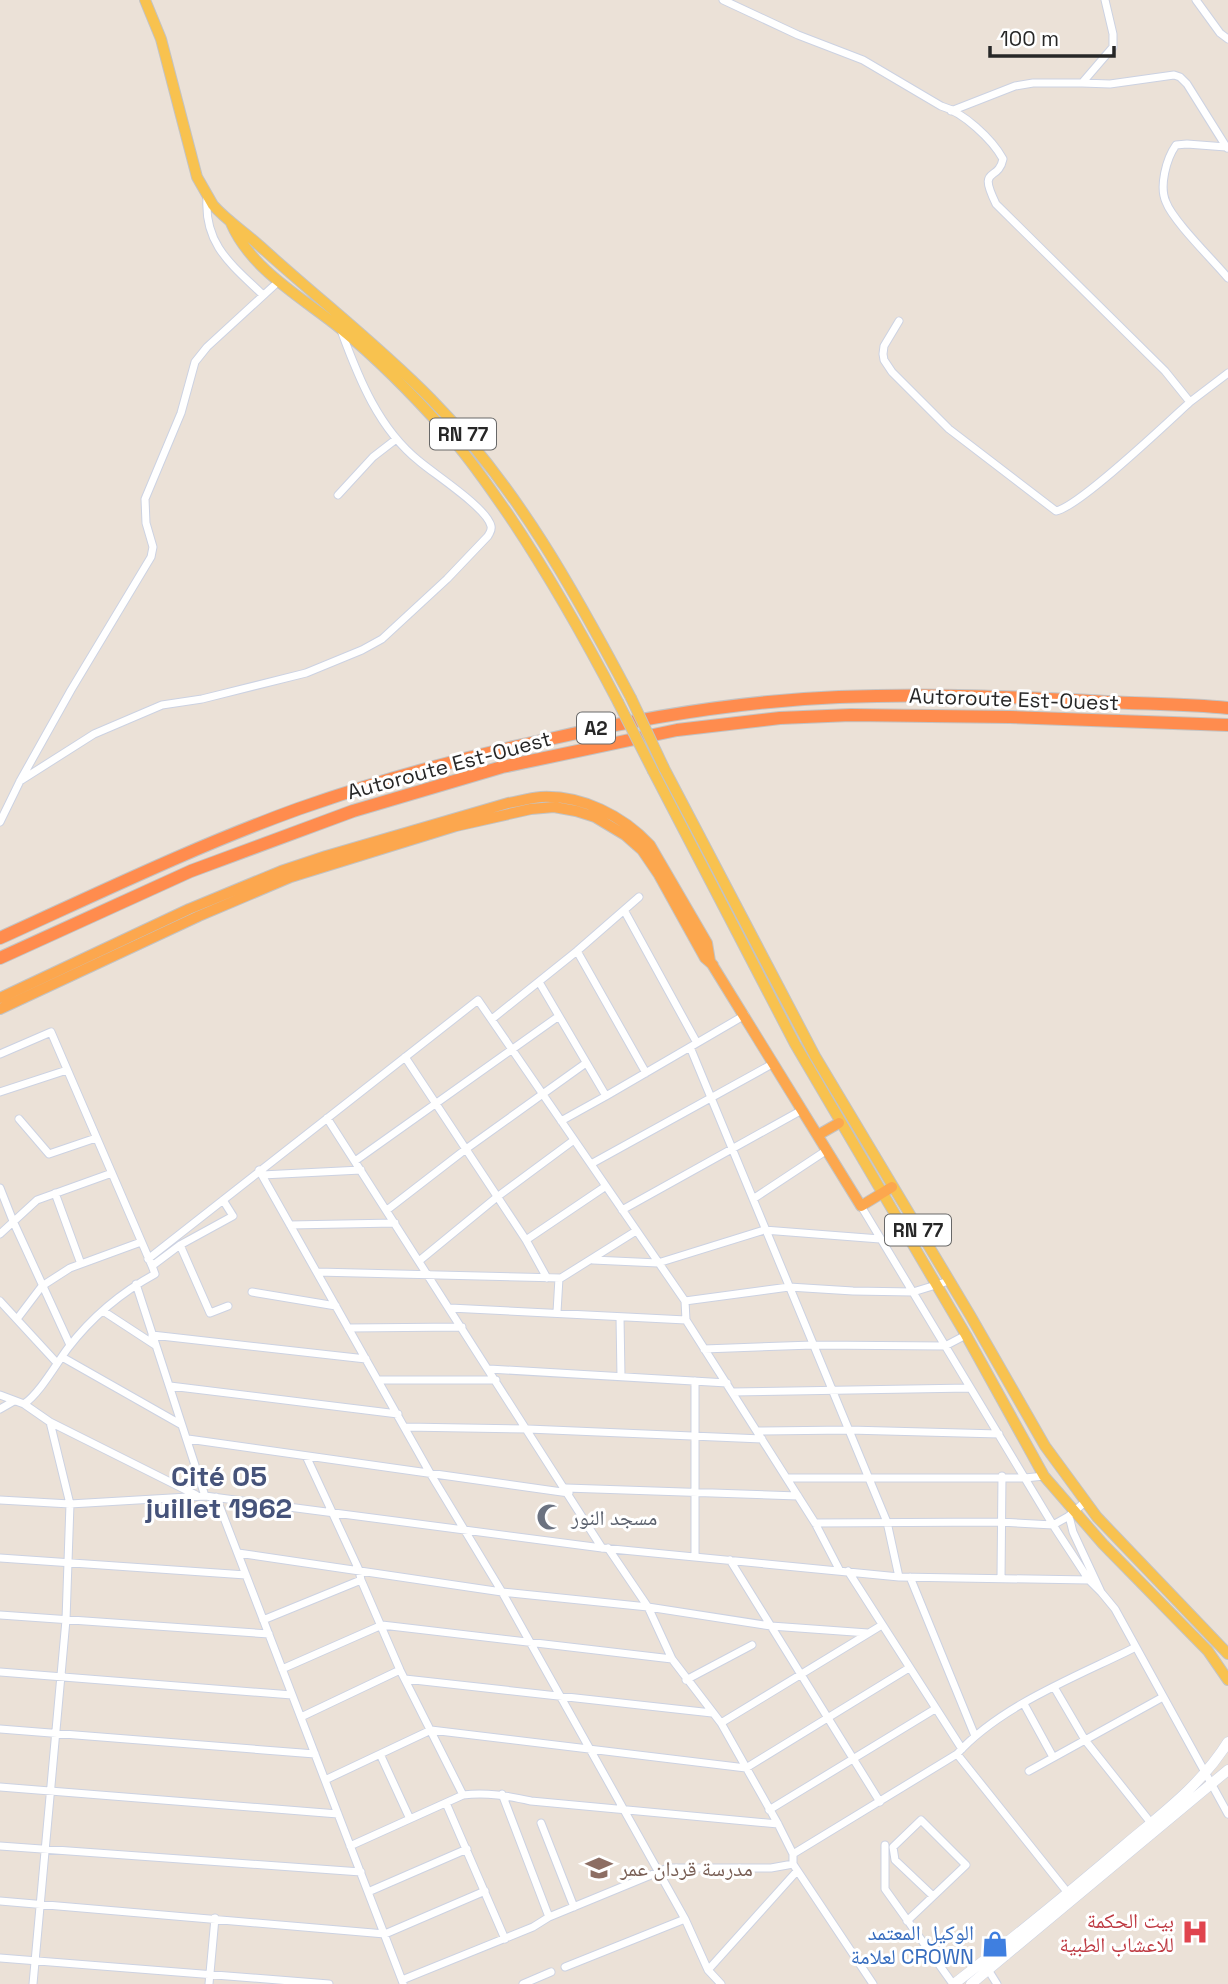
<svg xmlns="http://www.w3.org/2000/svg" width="1228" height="1984" font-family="'Space Grotesk','Noto Naskh Arabic',sans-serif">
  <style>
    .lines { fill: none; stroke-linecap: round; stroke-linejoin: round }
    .minor-casing { stroke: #ccd2e2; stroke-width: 9 }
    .secondary-casing { stroke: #ccd2e2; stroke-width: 11 }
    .primary-casing { stroke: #c3c3c3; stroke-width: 12 }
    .trunk-casing { stroke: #c3c3c3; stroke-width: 12 }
    .motorway-casing { stroke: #c3c3c3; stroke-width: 14 }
    .minor { stroke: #fff; stroke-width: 7 }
    .secondary { stroke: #fff; stroke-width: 10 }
    .primary { stroke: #f8c24f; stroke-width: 10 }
    .trunk { stroke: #fca74e; stroke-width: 10 }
    .motorway { stroke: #ff8c4e; stroke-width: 12 }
    .primary-bridge-casing { stroke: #c3c3c3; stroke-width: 12; stroke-linecap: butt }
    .primary-bridge { stroke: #f8c24f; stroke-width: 10 }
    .labels { text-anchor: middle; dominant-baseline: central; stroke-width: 6; stroke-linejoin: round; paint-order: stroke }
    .shield { fill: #fff; stroke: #686868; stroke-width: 2 }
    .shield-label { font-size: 19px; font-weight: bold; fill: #272727 }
    .street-label { font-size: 21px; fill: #272727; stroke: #fff }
    .worship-label { font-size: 21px; fill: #5b616d; stroke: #fff; text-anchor: start }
    .education-label { font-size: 21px; fill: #785e54; stroke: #fff; text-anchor: start }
    .health-label { font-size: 21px; fill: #be3a42; stroke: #fff; text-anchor: end }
    .shop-label { font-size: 21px; fill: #366cbe; stroke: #fff; text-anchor: end }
    .district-label { font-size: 28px; font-weight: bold; fill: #46537a; stroke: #fff }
  </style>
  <rect width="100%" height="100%" fill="#ebe1d7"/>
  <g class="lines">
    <g class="minor-casing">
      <path id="minor" d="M723 0 798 35 863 60 941 106C963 112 992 139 1003 159 998 183 977 165 996 204L1165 371 1190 402 1228 373
        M1196 0 1220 33 1228 39
        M1082 83 1110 84 1174 75 1180 77 1187 84 1227 148
        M951 111 1015 86 1033 83H1082L1113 47V34L1105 0
        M1226 147 1187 144 1176 145C1166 159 1159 187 1166 202 1173 221 1213 260 1228 278
        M207 198C204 245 232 265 263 295
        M899 321 884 346 883 354 884 360 892 372 949 429 1056 511C1079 507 1168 422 1190 402
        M338 495 373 457 395 440
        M20 781 94 734 162 705 202 699 306 673 362 650 382 639 447 579 488 536C490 532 492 531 491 526 487 508 434 474 419 461 379 429 359 379 342 333
        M0 822 20 781 71 690 151 557 153 547 146 523 145 499 181 413 195 362 207 347 279 281
        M624 910 697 1043
        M577 951 646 1073
        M539 982 606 1096 745 1015
        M492 1019 577 951 639 897
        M690 1047 887 1522 899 1577
        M0 1054 51 1032 152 1266
        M405 1057 526 1240 547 1278
        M0 1092 67 1070
        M327 1118 602 1548
        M19 1119 49 1154 96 1138
        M561 1121 606 1096
        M355 1161 559 1016
        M591 1164 774 1063
        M259 1170 430 1473 502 1592 685 1919 708 1970 721 1984
        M262 1175 361 1170
        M0 1188 13 1221 70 1345
        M55 1193 81 1264
        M753 1199 827 1150
        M861 1206 1053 1525 1089 1580 1101 1592
        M387 1210 466 1149 586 1063
        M622 1210 802 1110
        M290 1225 395 1223
        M0 1234 37 1200 112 1173
        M526 1240 606 1186
        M180 1245 210 1313 228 1306
        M148 1259 478 1000 685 1301 686 1320 815 1523 840 1571
        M593 1260 658 1263 764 1230 880 1239
        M419 1261 497 1197 574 1140
        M317 1272 561 1278 636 1231
        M136 1284 205 1496
        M252 1292 336 1306
        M0 1301 57 1363
        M685 1301 789 1287 853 1291 913 1292 949 1281
        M450 1308 686 1320
        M103 1311 155 1345
        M557 1312 559 1278
        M620 1317 621 1376
        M17 1319 42 1286 70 1268 141 1242
        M348 1328 462 1327
        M152 1335 366 1359
        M704 1349 813 1345 945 1346 966 1335
        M62 1357 180 1424
        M489 1369 727 1383
        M378 1380H496
        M695 1381V1556
        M170 1386 398 1414
        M732 1392 970 1388
        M0 1395 24 1404 50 1422 196 1495
        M24 1404C40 1393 56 1364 68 1348 91 1318 122 1292 155 1274L152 1266 180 1245 233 1216 223 1200
        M0 1409 14 1401
        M405 1427 528 1429 762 1439
        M757 1431 849 1430 999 1434
        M188 1439 569 1493
        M306 1456 359 1570 361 1580 400 1670 463 1795
        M787 1478H1025L1044 1476
        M566 1488 798 1496
        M216 1497 403 1983
        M0 1500 70 1504 205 1496 602 1548 899 1577 1089 1580
        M1069 1516 1073 1532 1101 1592 1115 1609 1228 1814
        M815 1523 1000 1522 1053 1525 1069 1516 1085 1502
        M238 1553 502 1592 648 1607 771 1626 868 1633
        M0 1558 246 1575
        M730 1560 880 1802
        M848 1571 962 1749
        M910 1577 975 1736
        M1001 1578 1002 1476
        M0 1615 269 1634
        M263 1620 361 1580
        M282 1669 382 1625 672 1659
        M0 1672 292 1695
        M405 1679 712 1713
        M686 1680 752 1645
        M1054 1687 1085 1740 1151 1823
        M1024 1704 1053 1757
        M301 1717 400 1670
        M721 1723 882 1625
        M0 1729 315 1754
        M380 1754 410 1819
        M957 1754 1068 1893
        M1029 1771 1163 1697
        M325 1780 431 1730 746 1768 909 1668
        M0 1787 338 1814
        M502 1794 549 1917
        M446 1803 505 1939
        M769 1810 935 1709
        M541 1823 574 1907
        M885 1845V1889L953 1984
        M0 1846 361 1872
        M350 1846 463 1795C487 1792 508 1796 531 1801L778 1824
        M793 1854 957 1754C1001 1705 1078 1676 1136 1647
        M793 1864 873 1984
        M368 1892 467 1849
        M0 1901 385 1934 485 1891
        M907 1921 966 1865 921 1820 893 1847 895 1860 933 1896
        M0 1958 329 1984
        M565 1967 685 1919
        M987 1968 997 1984
        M708 1970 797 1871
        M402 1980 533 1927 549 1917 668 1868H771L793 1864V1854L778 1824 721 1723 672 1659 648 1607 608 1548
        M33 1984 66 1620 70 1504 50 1422
        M209 1984 215 1918
        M523 1984 551 1972"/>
    </g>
    <g class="secondary-casing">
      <path id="secondary" d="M954 1984C1012 1939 1070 1892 1126 1844 1163 1813 1202 1784 1228 1742
        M971 1984 1228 1770"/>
    </g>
    <g class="primary-casing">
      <path id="primary" d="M145 0 161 39 197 177 213 205C227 221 245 232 261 247 317 298 378 345 431 399 516 485 575 592 631 698
        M231 223C251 270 303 298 341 329 379 360 415 397 447 433 470 458 489 487 508 514 549 575 584 637 618 702
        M664 768 815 1056 970 1315 1045 1446 1097 1517 1228 1654
        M653 771 795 1044 966 1335 1044 1476 1103 1544 1208 1651 1228 1680"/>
    </g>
    <g class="trunk-casing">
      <path id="trunk" d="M0 998 189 909 281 871 326 856 508 803C519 801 530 798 541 797 582 795 623 816 650 845L707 943 710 961 861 1206 892 1187
        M0 1009 199 916 291 877 456 826 531 809 554 807 576 811 595 817 625 835 642 850 659 875 705 958 713 965
        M818 1135 839 1123"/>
    </g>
    <g class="motorway-casing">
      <path id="motorway" d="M0 938C99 893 196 846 298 809 380 780 465 757 550 739 645 717 741 701 839 697 929 693 1018 697 1107 702 1147 704 1188 704 1228 708
        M0 958 191 871 353 811 502 767 677 730 780 718 851 715 1010 717 1228 725"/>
    </g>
    <use href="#minor" class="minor"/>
    <use href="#secondary" class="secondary"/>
    <use href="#primary" class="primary"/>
    <use href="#trunk" class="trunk"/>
    <use href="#motorway" class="motorway"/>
    <g class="primary-bridge-casing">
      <path id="primary-bridge" d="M631 698 664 768
        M618 702 653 771"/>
    </g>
    <use href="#primary-bridge" class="primary-bridge"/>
  </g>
  <defs>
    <g id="mosque-bare" transform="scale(2.1)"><path d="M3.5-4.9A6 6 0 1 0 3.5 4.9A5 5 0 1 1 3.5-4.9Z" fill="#6b7280" stroke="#fff" stroke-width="2.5" paint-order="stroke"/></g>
    <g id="school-bare" transform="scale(2.1)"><path d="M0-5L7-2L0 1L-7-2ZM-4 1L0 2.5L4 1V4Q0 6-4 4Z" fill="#8d6e63" stroke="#fff" stroke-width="2.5" paint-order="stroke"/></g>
    <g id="hospital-bare" transform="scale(2.1)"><path d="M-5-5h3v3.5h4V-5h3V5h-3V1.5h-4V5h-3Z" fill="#e0444e" stroke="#fff" stroke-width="2.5" paint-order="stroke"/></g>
    <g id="shop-bare" transform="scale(2.1)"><path d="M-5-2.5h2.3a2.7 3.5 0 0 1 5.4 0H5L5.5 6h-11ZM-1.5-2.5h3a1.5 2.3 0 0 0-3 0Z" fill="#3f7fe0" stroke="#fff" stroke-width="2.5" paint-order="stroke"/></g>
  </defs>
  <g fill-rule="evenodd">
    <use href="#mosque-bare" x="550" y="1517"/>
    <use href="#school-bare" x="599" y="1868"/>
    <use href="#hospital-bare" x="1195" y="1932"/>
    <use href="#shop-bare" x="995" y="1944"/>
  </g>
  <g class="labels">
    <g class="shield">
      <rect x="430" y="418.5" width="66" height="31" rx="5"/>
      <rect x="577" y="712.5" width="38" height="31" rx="5"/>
      <rect x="885" y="1214.5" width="66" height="31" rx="5"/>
    </g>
    <g class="shield-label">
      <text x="463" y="434">RN 77</text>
      <text x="596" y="728">A2</text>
      <text x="918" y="1230">RN 77</text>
    </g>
    <g class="street-label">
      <text transform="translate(1014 699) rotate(2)">Autoroute Est-Ouest</text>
      <text transform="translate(449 765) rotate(-15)">Autoroute Est-Ouest</text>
    </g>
    <g class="worship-label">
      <text x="571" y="1517">مسجد النور</text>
    </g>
    <g class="education-label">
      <text x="620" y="1868">مدرسة قردان عمر</text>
    </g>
    <g class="health-label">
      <text x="1174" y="1920">بيت الحكمة<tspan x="1174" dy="24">للاعشاب الطبية</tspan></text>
    </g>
    <g class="shop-label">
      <text x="974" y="1932">الوكيل المعتمد<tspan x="974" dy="24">لعلامة CROWN</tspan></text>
    </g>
    <g class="district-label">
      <text x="219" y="1476">Cité 05<tspan x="219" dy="32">juillet 1962</tspan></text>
    </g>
  </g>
  <path d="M990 46v10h124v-10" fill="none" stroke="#272727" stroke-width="3.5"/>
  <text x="1000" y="46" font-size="21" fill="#272727" stroke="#ffffff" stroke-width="5" paint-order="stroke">100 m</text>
</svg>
